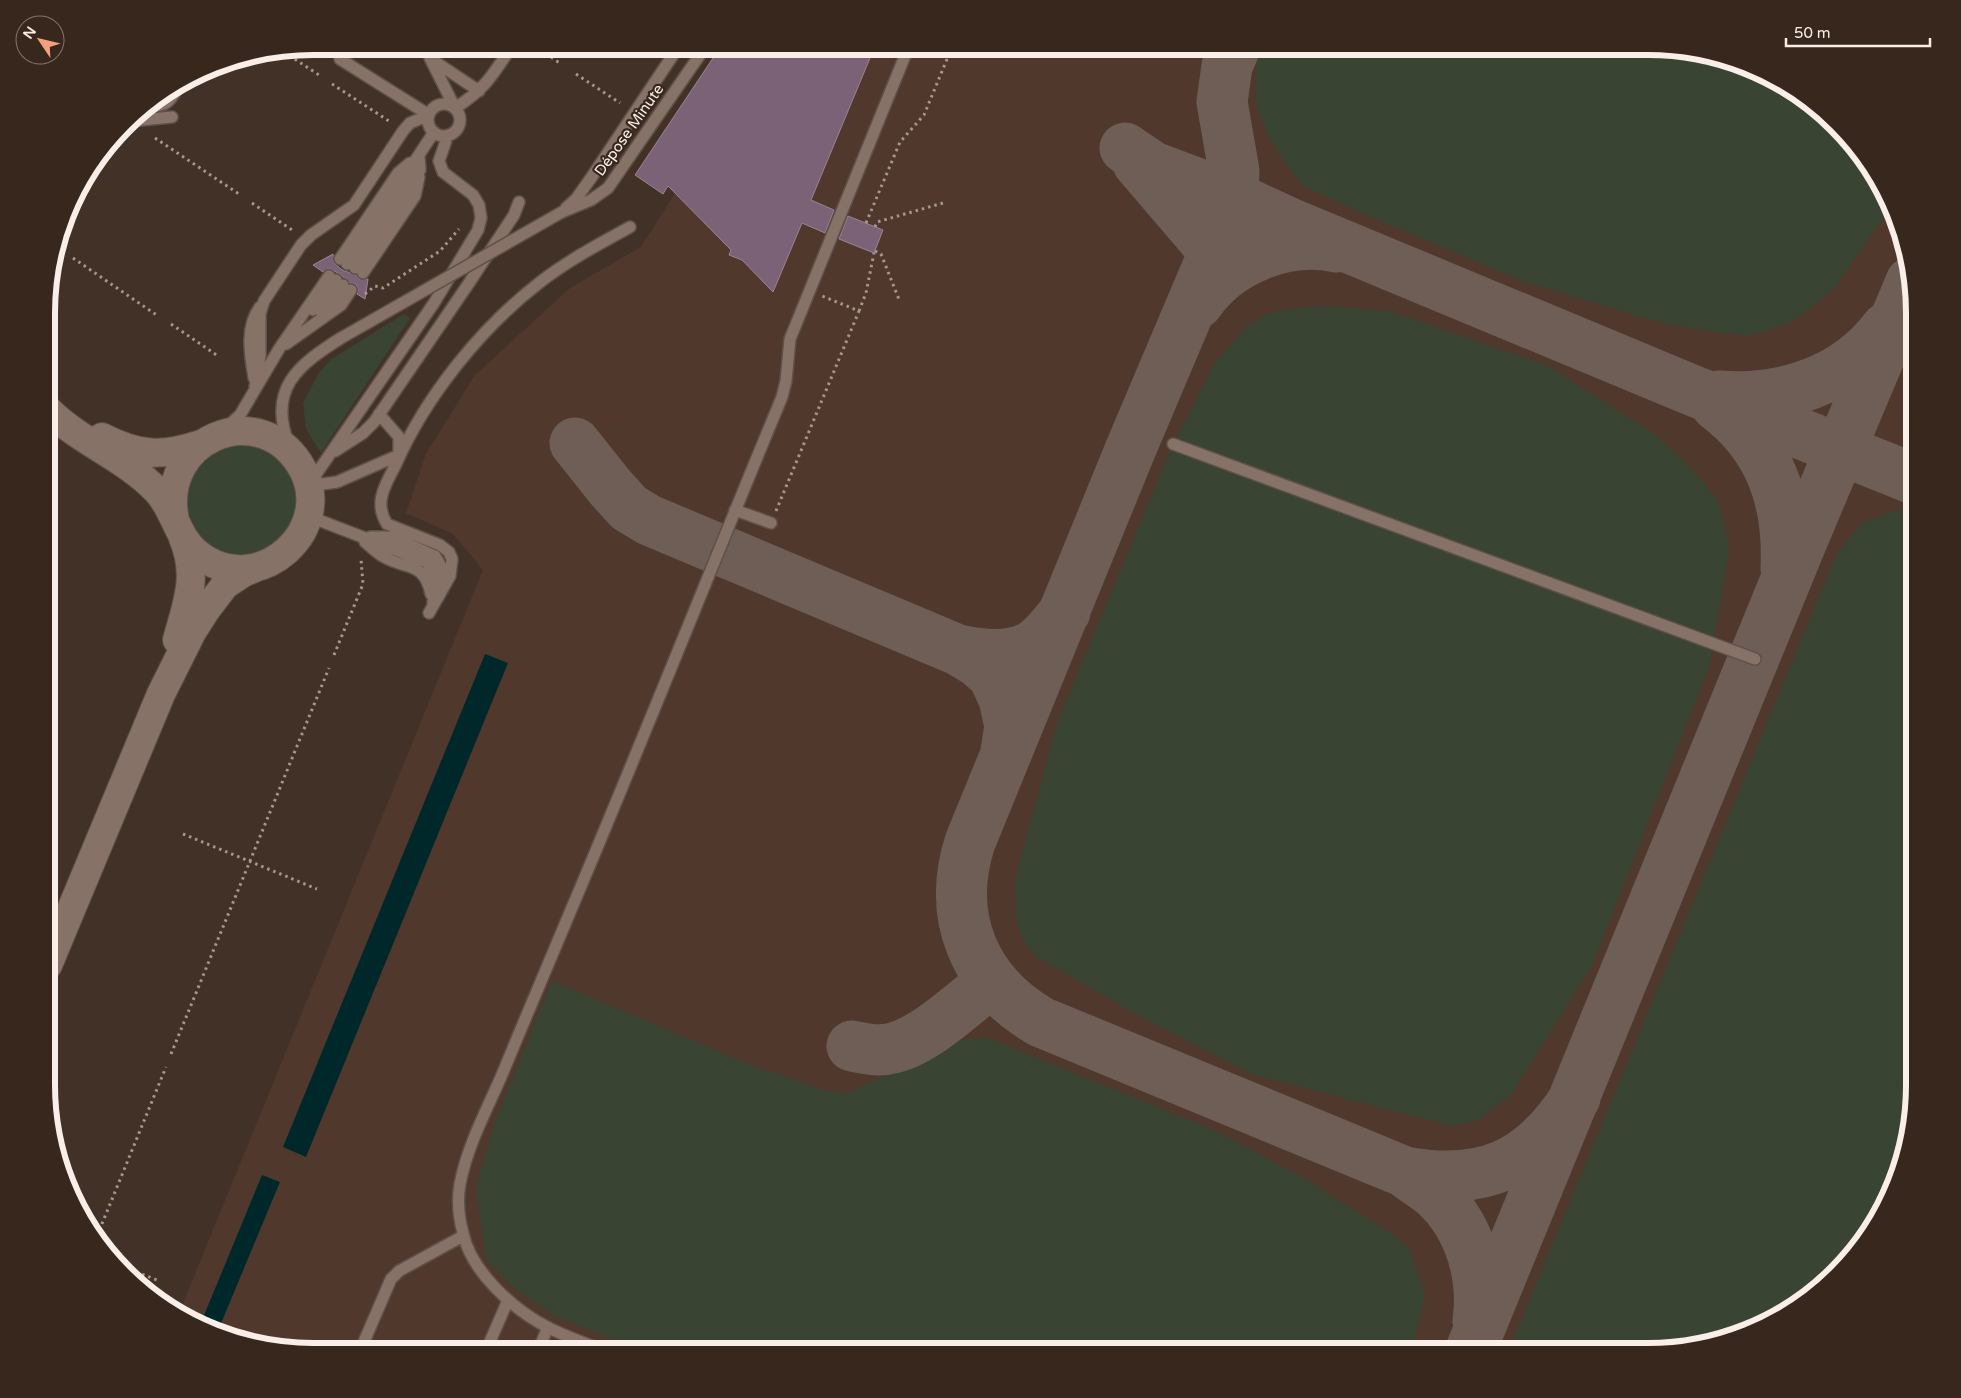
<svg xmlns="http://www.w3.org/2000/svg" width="1961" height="1398" font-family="'Varela Round',sans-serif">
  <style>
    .built { fill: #50392c }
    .green { fill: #394432 }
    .water { fill: #00282a }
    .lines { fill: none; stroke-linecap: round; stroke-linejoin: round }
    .taxiway { stroke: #6e5e56; stroke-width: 51 }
    .building { fill: #7b6277; stroke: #978593 }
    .service-casing { stroke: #5e5048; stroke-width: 14 }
    .tertiary-casing { stroke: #5e5048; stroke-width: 30 }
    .path { stroke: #a59790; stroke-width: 3; stroke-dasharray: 2.5 4; stroke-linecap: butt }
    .service { stroke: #867267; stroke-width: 11 }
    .tertiary { stroke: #867267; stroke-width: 28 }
    .service-bridge-casing { stroke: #5e5048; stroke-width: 14; stroke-linecap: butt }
    .service-bridge { stroke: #867267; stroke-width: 11 }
    .labels { text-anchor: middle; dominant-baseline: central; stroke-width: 4.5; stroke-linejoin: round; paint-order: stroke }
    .street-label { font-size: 15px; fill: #f9eee8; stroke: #37271d }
    .rim { fill: none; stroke: #f9eee8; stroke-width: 6 }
  </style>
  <rect width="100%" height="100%" fill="#423127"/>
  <path class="built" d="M768 46 1666 47 1750 66 1811 101 1849 137 1887 195 1914 295V1103L1901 1171 1860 1248 1811 1297 1766 1324 1717 1343 1649 1352 295 1351 211 1332 179 1313 483 570 453 534 406 513 426 454 475 375 570 288 641 247Z"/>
  <path class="green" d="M1261 47H1666L1750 66 1811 101 1849 137 1887 195 1890 204 1879 224 1831 292 1790 323 1749 336 1665 324 1520 280 1355 210 1304 186 1285 163 1267 134 1256 102V59Z
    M1321 306 1390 311 1548 366 1653 433 1682 459 1703 482 1718 501 1724 520 1729 548 1710 664 1593 963 1511 1095 1479 1120 1453 1126 1254 1075 1135 1014 1035 956 1024 942 1016 919 1015 880 1057 723 1173 444 1215 362 1248 325 1272 312Z
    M404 314 410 318 321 453 306 429 303 403 319 373 331 359Z
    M185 500a56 56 0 1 1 112 0a56 56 0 1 1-112 0Z
    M1906 509 1914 511V1103L1901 1171 1860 1248 1811 1297 1766 1324 1717 1343 1649 1352H1508L1836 555 1860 525 1883 514Z
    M552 981 746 1063 827 1091 846 1094 957 1041 986 1037 1219 1132 1310 1182 1395 1236 1409 1248 1425 1294 1412 1352 642 1351 557 1317 516 1290 486 1259 476 1188 494 1125Z"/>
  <path class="water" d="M485 654 508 663 306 1157 283 1147Z
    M262 1175 280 1182 217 1333 200 1325Z"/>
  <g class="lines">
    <path class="taxiway" d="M1235 47 1227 66 1222 102 1234 171 1233 197 1228 219 1131 448 970 842C946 917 974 983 1041 1022L1405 1172C1483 1186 1532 1165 1575 1098
      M1125 148 1153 167 1233 197 1287 222 1689 389 1914 479
      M1138 163 1215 253
      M1198 303C1227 260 1287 236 1337 247
      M1719 396C1783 401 1847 380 1886 328
      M1716 405C1771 446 1789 502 1786 568
      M575 443 610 487 629 508 649 520 958 650
      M1006 751 1010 726 1004 699 993 675 978 662 958 650C981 655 1010 659 1032 646 1045 638 1055 623 1065 612
      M852 1046C865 1049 879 1052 893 1048 926 1040 964 1003 991 982
      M1405 1172C1415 1180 1427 1187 1436 1195 1470 1227 1484 1276 1478 1321
      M1470 1352 1799 548 1911 282"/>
  </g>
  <path class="building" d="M721 46H875L811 200 834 210 825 233 802 223 773 292 742 260 729 255 731 250 668 186 663 194 635 175Z
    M848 216 883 230 874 253 839 239Z
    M333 254 334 263 342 270 356 275 359 279H368L365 299 357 294 358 290 356 284 350 283 340 274 330 269 323 272 313 265Z"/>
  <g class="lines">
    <g class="service-casing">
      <path id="service" d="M430 58 455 108C485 89 492 76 512 46
        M340 59 429 115
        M431 59 479 91
        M428 120a16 16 0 1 1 32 0a16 16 0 1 1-32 0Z
        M144 108C165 105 168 106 178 87
        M131 121 172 117
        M566 208 576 199 591 178 679 46
        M562 212 591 200 608 188 706 46
        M340 259 398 173 410 163
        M347 264 434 132
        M355 268 420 170 419 156
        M363 273 415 196 419 177
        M313 310 336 280
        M321 311 333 300 343 285
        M286 344 341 305 351 290
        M254 378C250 354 245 327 260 307
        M255 387 260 356V314L264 301 301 245 311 235 354 205 403 131 410 123 429 115
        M227 427 240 415 279 349 329 276
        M1173 444 1755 659
        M289 445C267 389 298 365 341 338
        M335 451 363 433 374 422 469 283 514 215 519 202
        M310 483 434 303 478 230 481 218 479 205 473 195 443 172 439 161 448 135
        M308 486 337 482 399 455V437L379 414
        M735 510 771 523
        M308 516 427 562C436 575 437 587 433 602
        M370 537H392L435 556 443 570V577L440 586
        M365 542C371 547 377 553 384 557 407 570 424 561 431 594
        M429 613 450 576 452 559 449 552 440 545 387 524C373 502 386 484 396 464 426 396 481 328 539 283 567 261 599 244 630 227
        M360 1351 391 1279 399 1271 463 1236
        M486 1351 508 1300
        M538 1351 548 1327
        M605 1351C587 1344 567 1337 549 1328 515 1311 471 1272 463 1233 459 1218 457 1200 460 1184 467 1147 486 1111 501 1077 524 1021 548 965 571 910 643 740 711 568 782 397L786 381 790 339 909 46"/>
    </g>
    <g class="tertiary-casing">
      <path id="tertiary" d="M48 410C80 442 126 458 157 491 175 510 177 538 198 554 258 602 341 527 299 463 256 398 158 440 175 520
        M102 437C139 456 162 457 201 444
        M177 640C187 603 199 576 183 538
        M48 965 161 694 192 632 206 610 225 585 243 573 255 568"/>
    </g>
    <path class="path" d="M535 46 561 64
      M992 47 995 59
      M284 52 319 75
      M576 74 620 103
      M332 84 392 123
      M155 138 239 194
      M252 203 295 232
      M866 223 900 142 924 115 952 47
      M875 227 877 222 943 203
      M875 251 881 254 900 302
      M73 258 158 316
      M365 294 375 286 383 288 440 251 459 229
      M859 311 866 293 874 253
      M171 324 218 356
      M776 511 859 311 822 296
      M334 655 363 584 361 559
      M183 834 317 889
      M48 1002 55 986
      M171 1054 329 668
      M97 1236 166 1067
      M124 1267 157 1280"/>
    <use href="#service" class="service"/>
    <use href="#tertiary" class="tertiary"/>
    <g class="service-bridge-casing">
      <path id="service-bridge" d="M341 338 562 212"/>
    </g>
    <use href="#service-bridge" class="service-bridge"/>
  </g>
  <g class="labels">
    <g class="street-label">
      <text transform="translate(629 130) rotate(-55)">Dépose Minute</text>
    </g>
  </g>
  <path d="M0 0H1961V1398H0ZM313 55H1648A258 258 0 0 1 1906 313V1085A258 258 0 0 1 1648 1343H313A258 258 0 0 1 55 1085V313A258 258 0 0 1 313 55Z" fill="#37271d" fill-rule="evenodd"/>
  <path class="rim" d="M313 55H1648A258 258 0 0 1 1906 313V1085A258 258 0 0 1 1648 1343H313A258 258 0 0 1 55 1085V313A258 258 0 0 1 313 55Z"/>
  <g transform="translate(40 40) rotate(305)"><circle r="24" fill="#37271d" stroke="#85776e"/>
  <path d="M0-4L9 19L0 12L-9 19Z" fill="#f1a17d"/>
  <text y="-8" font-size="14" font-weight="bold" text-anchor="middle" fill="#f9eee8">N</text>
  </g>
  <path d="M1786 38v8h144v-8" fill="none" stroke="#f9eee8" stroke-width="2.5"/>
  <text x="1794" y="38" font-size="15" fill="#f9eee8" stroke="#37271d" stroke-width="4" paint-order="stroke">50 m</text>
</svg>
